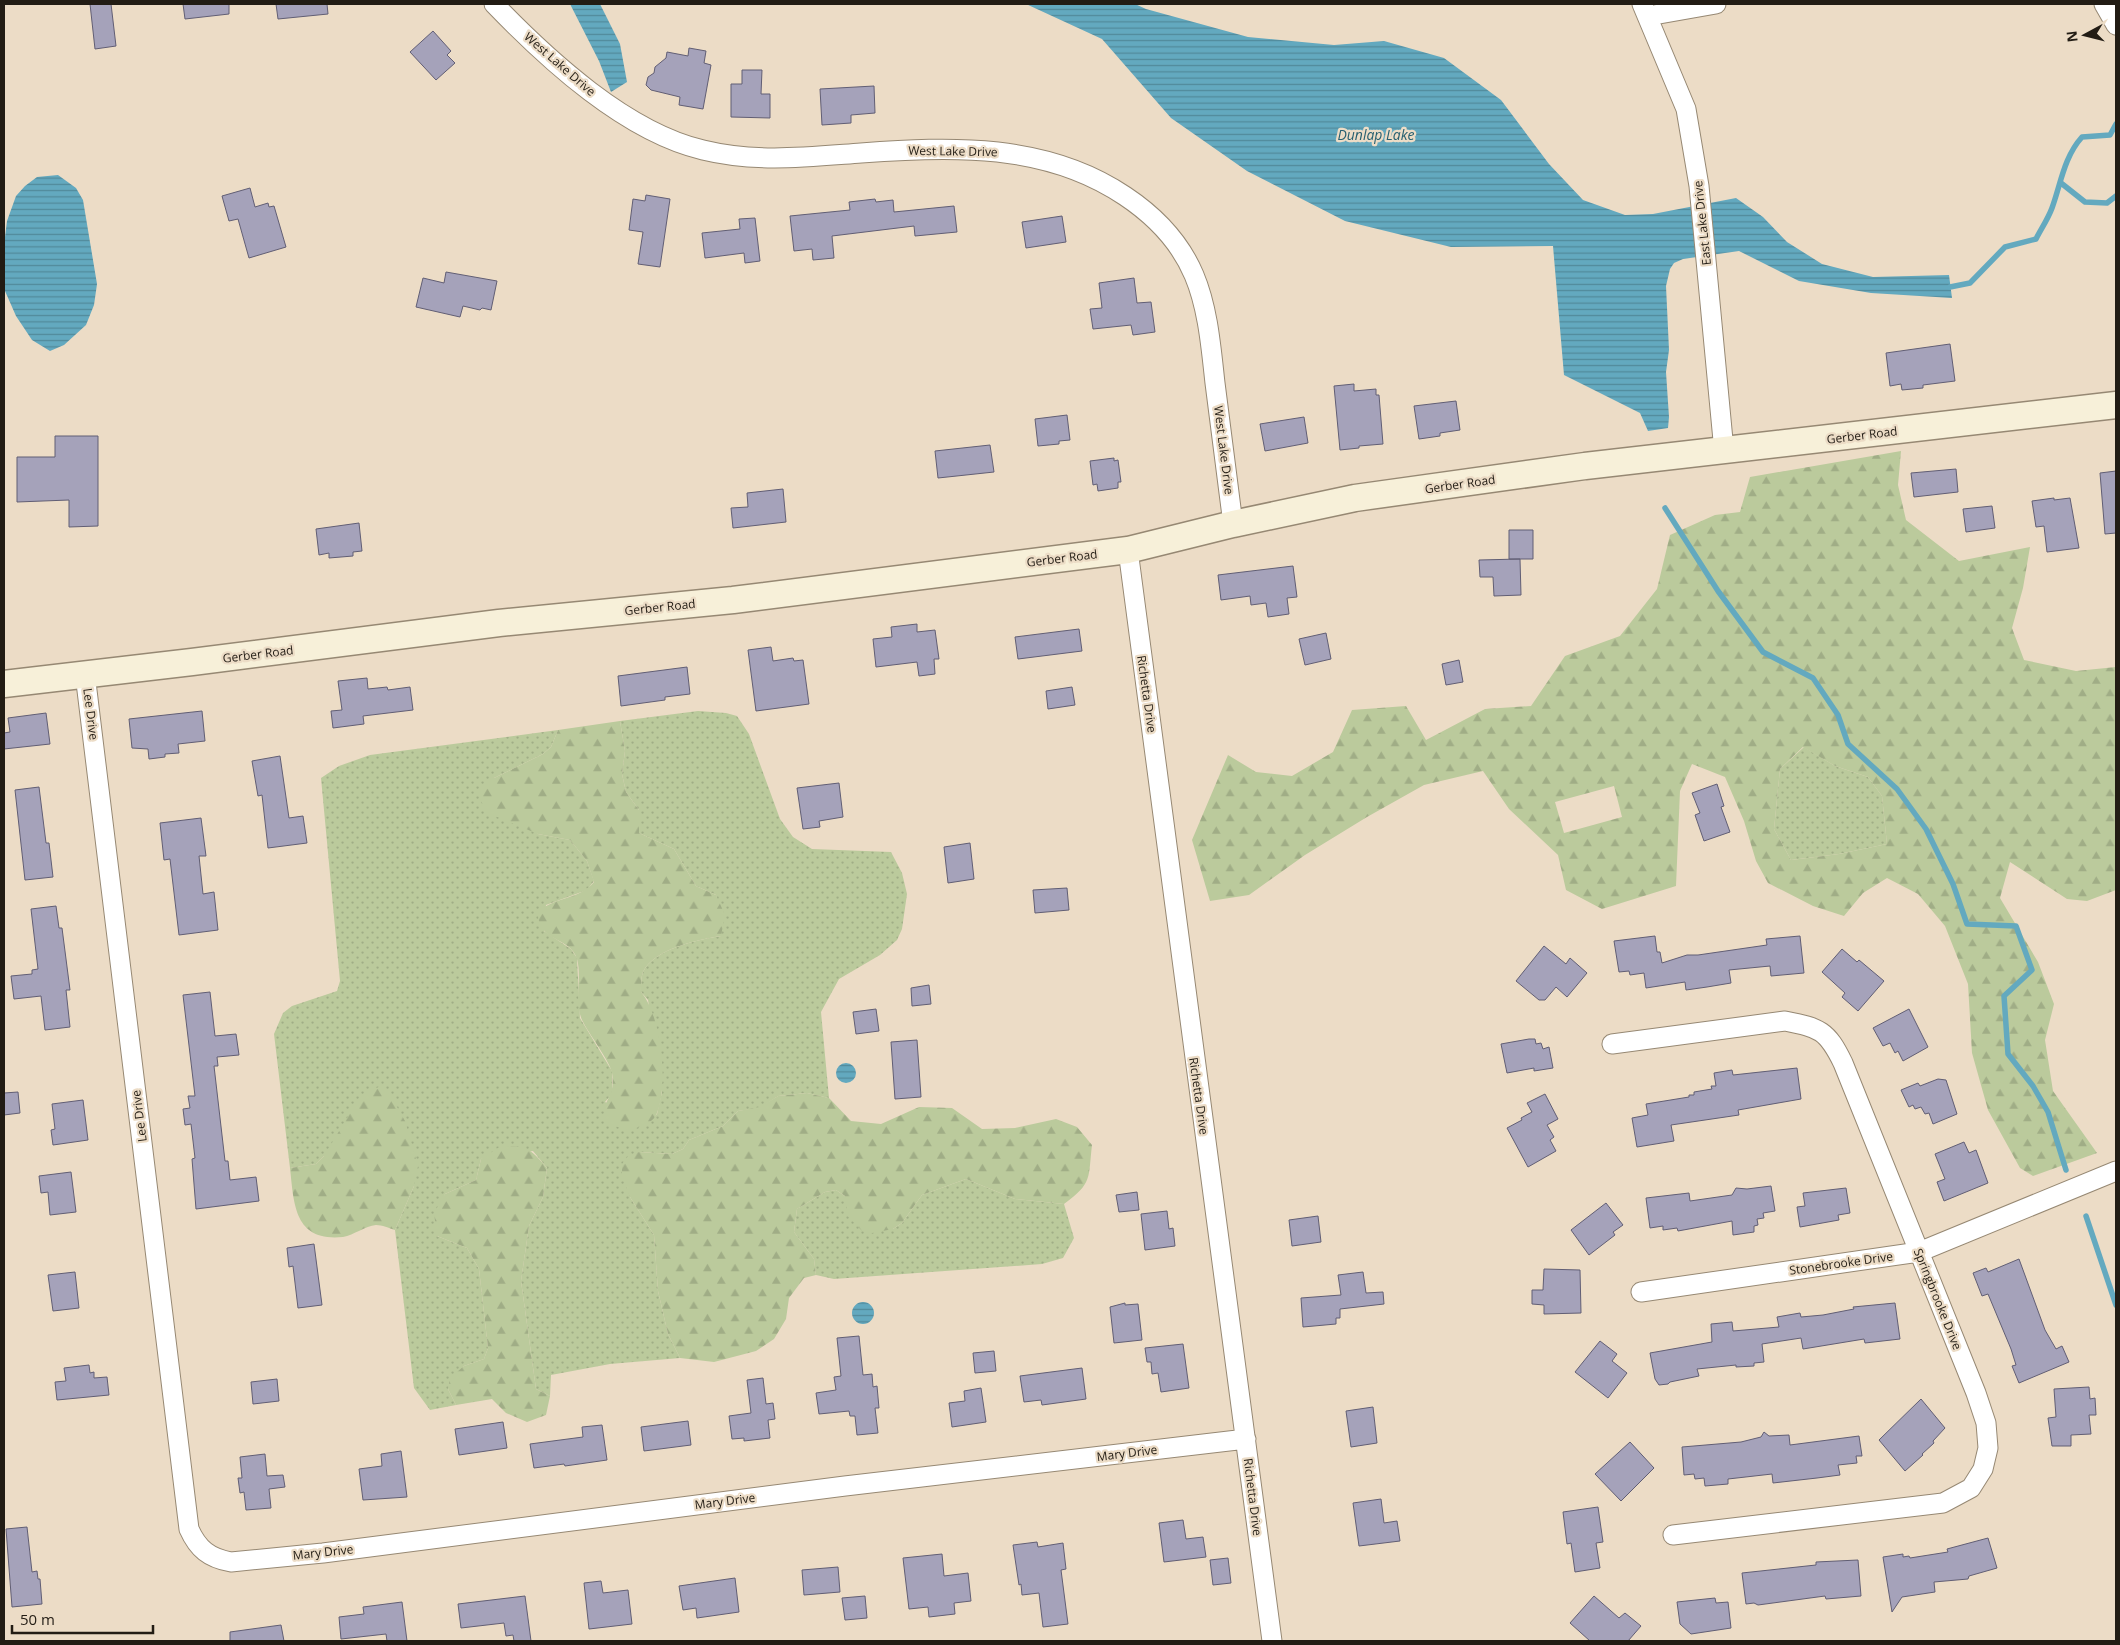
<svg xmlns="http://www.w3.org/2000/svg" width="2120" height="1645" font-family="'Open Sans',sans-serif">
  <style>
    .grass { fill: url(#grass-dots) }
    .forest { fill: url(#forest-firs); fill-rule: evenodd }
    .water { fill: url(#water-rules) }
    .lines { fill: none; stroke-linecap: round; stroke-linejoin: round }
    .stream { stroke: #63a9bf; stroke-width: 5.5 }
    .building { fill: #a5a2ba; stroke: #615e74 }
    .street-casing { stroke: #968873; stroke-width: 21 }
    .secondary-casing { stroke: #968873; stroke-width: 29 }
    .street { stroke: #fff; stroke-width: 19 }
    .secondary { stroke: #f7f0d9; stroke-width: 26 }
    .labels { text-anchor: middle; dominant-baseline: central; stroke-width: 4.5; stroke-linejoin: round; paint-order: stroke }
    .street-label { font-size: 12px; fill: #221c14; stroke: #ecdcc6 }
    .water-label { font-size: 14px; font-style: italic; fill: #265f70; stroke: #ecdcc6 }
  </style>
  <defs>
    <pattern id="grass-dots" width="8" height="8" patternUnits="userSpaceOnUse" patternTransform="scale(1.25)"><rect width="8" height="8" fill="#bbca9c"/><path d="M2 2h.1M6 6h.1" fill="none" stroke="#a0ad86" stroke-width="1.8" stroke-linecap="round"/></pattern>
    <pattern id="forest-firs" width="22" height="20" patternUnits="userSpaceOnUse" patternTransform="scale(1.25)"><rect width="22" height="20" fill="#bbca9c"/><path d="M5 1l3.5 6h-7zM16 11l3.5 6h-7z" fill="#a0ad86"/></pattern>
    <pattern id="water-rules" width="6" height="5" patternUnits="userSpaceOnUse" patternTransform="scale(1.25)"><rect width="6" height="5" fill="#63a9bf"/><path d="M0 2.5h6" fill="none" stroke="#51899a"/></pattern>
  </defs>
  <rect width="100%" height="100%" fill="#ecdcc6"/>
  <path class="grass" d="M698 711 726 713 737 716 749 734 780 819 793 837 812 849 891 852 902 873 907 894 902 929 897 940 880 955 839 979 821 1012 829 1098 807 1093 778 1096 760 1108 738 1111 723 1126 689 1140 683 1149 672 1154 639 1152 630 1197 654 1235 658 1291 668 1334 680 1358 610 1364 551 1375 550 1396 536 1389 521 1281 529 1226 543 1197 547 1168 533 1151 481 1159 476 1180 445 1194 437 1236 467 1248 479 1269 488 1348 484 1359 464 1366 448 1389 456 1405 430 1410 414 1388 395 1230 414 1186 324 1156 316 1164 290 1168 274 1034 283 1013 292 1006 337 991 340 981 321 778 339 766 370 755 558 730 551 747 543 754 494 778 538 834 570 840 587 861 594 881 587 890 546 905 544 931 571 949 577 958 580 1018 612 1071V1094L605 1102 649 1122 657 1114 662 1092 648 1000 641 992C641 986 641 977 643 972 654 949 697 940 721 936L716 895 696 886 674 849 639 833V810L626 792 622 774 625 751 620 721Z
    M1804 747 1835 766 1868 777 1882 796 1887 844 1839 854 1791 860 1774 829 1780 769Z
    M966 1179 1015 1199 1064 1204 1074 1238 1063 1258 1042 1264 834 1279 816 1275 814 1259 794 1232 797 1209 825 1192 836 1190 893 1229 902 1223 922 1195Z"/>
  <path class="forest" d="M1901 451 1898 485 1906 520 1959 561 2030 547 2023 588 2012 628 2024 660 2076 671 2116 667V890L2087 901 2067 899 2010 862 2000 898 2038 962 2054 1004 2045 1040 2053 1091 2097 1153 2033 1176 2020 1168 1988 1110 1972 1053 1968 984 1945 926 1918 894 1887 878 1863 893 1844 916 1813 906 1768 883 1756 861 1744 821 1725 777 1692 764 1680 791 1676 886 1602 909 1566 890 1558 855 1509 809 1483 771 1424 785 1367 817 1305 855 1249 895 1210 901 1192 840 1228 755 1256 772 1292 776 1333 752 1352 710 1406 706 1426 740 1485 709 1531 706 1565 656 1620 636 1657 589 1670 535 1715 515 1740 512 1750 477ZM1803 747 1835 766 1868 777 1882 796 1887 844 1839 854 1791 860 1774 829 1780 769ZM1614 786 1622 817 1564 833 1555 802Z
    M620 721 625 751 622 774 626 792 639 810V833L674 849 696 886 716 895 725 915 721 936C697 940 654 949 643 972 641 977 641 986 641 992 661 1015 669 1084 657 1113 653 1124 638 1127 628 1131L608 1123C602 1111 604 1107 610 1095 613 1091 613 1078 612 1073 610 1061 588 1033 582 1020 574 1003 582 976 577 959 570 936 537 943 538 912 556 896 579 900 594 882L587 861 570 840 538 834 495 816 485 811 478 792 494 778 543 754 551 747 558 730Z
    M381 1086 389 1093 405 1121 418 1166 414 1186 395 1230C389 1228 382 1225 376 1225 365 1226 354 1235 343 1237 294 1242 294 1204 290 1168L316 1164 324 1156 361 1095Z
    M807 1093 829 1098 851 1121 881 1124 919 1107 952 1108 982 1129 1015 1128 1056 1119 1077 1127 1092 1145C1088 1178 1093 1183 1064 1204L1015 1199 966 1179 922 1195 902 1223 893 1229 872 1233 862 1231 848 1216 845 1196 836 1190 825 1192 797 1209 794 1232 814 1259 816 1275 804 1278 789 1298 786 1319 774 1339 756 1351 714 1362 680 1358 668 1334 658 1291 654 1235 630 1197 622 1176V1164L629 1155 639 1152 672 1154 683 1149 689 1140 723 1126 738 1111 760 1107 778 1096Z
    M501 1146C527 1146 530 1148 547 1168L543 1197 529 1226 521 1281 536 1389 550 1396 546 1415 527 1422 506 1413 492 1399 456 1405 448 1389 450 1378 464 1366 484 1359 488 1348 479 1269 467 1248 437 1236 434 1213 445 1194 476 1180 481 1159Z"/>
  <path class="water" d="M570 4H600L620 44 627 82 611 92 599 61Z
    M1026 4H1135L1146 9 1248 37 1334 45 1384 41 1444 58 1501 100 1549 164 1583 200 1625 215 1653 214 1736 198 1763 217 1787 242 1822 264 1873 277 1949 275 1952 298 1871 293 1799 281 1739 251 1683 259 1674 263 1670 269 1666 286 1669 350 1666 372 1669 417 1668 428 1648 431 1640 413 1564 375 1553 246 1451 247 1345 221 1247 171 1171 118 1102 39Z
    M58 175 76 188 83 200 97 284 94 305 86 325 64 345 50 351 32 340 16 316 5 291 4 245 7 221 16 196 25 186 37 177Z
    M836 1073a10 10 0 1 1 20 0a10 10 0 1 1-20 0Z
    M852 1313a11 11 0 1 1 22 0a11 11 0 1 1-22 0Z"/>
  <g class="lines">
    <path class="stream" d="M2061 183 2085 202 2107 203 2116 196
      M1950 287 1970 283 2005 247 2036 239C2041 229 2048 219 2052 208 2061 183 2064 157 2082 137L2110 135 2116 124
      M1665 508 1718 591 1763 652 1813 678 1838 715 1848 744 1897 789 1926 829 1953 884 1967 924 2016 926 2032 970 2004 996 2008 1054 2033 1086 2048 1112 2066 1170
      M2086 1216 2116 1305"/>
  </g>
  <path class="building" d="M90 4H111L116 46 95 49Z
    M183 4H229V14L185 19Z
    M276 4H327L328 14 278 19Z
    M433 31 451 51 447 55 455 63 436 80 410 52Z
    M689 48 706 51 704 63 711 65 703 109 679 105 680 97 651 90 646 85 648 77 654 73 655 67 666 58 667 52 688 56Z
    M742 70H762L761 94H770V118L731 117V84H742Z
    M874 86 875 113 851 115V123L822 125 820 89Z
    M250 188 255 207 268 203 269 207 274 206 286 247 249 258 238 219 229 221 222 196Z
    M646 195 670 199 660 267 638 264 643 232 629 230 633 199 645 201Z
    M875 199 876 202 893 200 894 212 954 206 957 232 915 236 914 226 832 236 834 258 813 260 812 249 794 251 790 216 850 210 849 202Z
    M1062 216 1066 242 1026 248 1022 222Z
    M755 218 760 261 745 263 744 253 705 258 702 233 740 229 739 219Z
    M446 272 497 281 491 310 482 308 480 310 463 306 460 317 416 307 423 278 444 283Z
    M1134 278 1137 303 1151 302 1155 332 1133 335 1131 325 1093 329 1090 309 1102 308 1099 283Z
    M1950 344 1955 381 1923 385V388L1902 390 1901 384 1890 386 1886 353Z
    M1354 384V391L1376 389V395H1379L1383 444 1359 446V448L1340 450 1334 386Z
    M1456 401 1460 430 1440 433V436L1419 439 1414 406Z
    M1067 415 1070 440 1059 441V444L1038 446 1035 419Z
    M1304 417 1308 443 1265 451 1260 424Z
    M55 436H98V526L69 527V500L17 502V457H55Z
    M990 445 994 472 938 478 935 451Z
    M1114 458V461L1118 460 1121 482H1118V488L1098 491 1097 484 1093 485 1090 461Z
    M1956 469 1958 492 1914 497 1911 473Z
    M2116 471V533L2105 534 2100 473Z
    M783 489 786 522 733 528 731 508 748 507 747 493Z
    M2054 498V500L2070 498 2079 548 2047 552 2044 526 2036 527 2032 501Z
    M1992 506 1995 528 1966 532 1963 509Z
    M359 523 362 551 353 552V556L329 558V553L319 555 316 529Z
    M1509 530H1533V559H1509Z
    M1520 559 1521 595 1494 596 1493 577H1480L1479 560Z
    M1293 566 1297 597 1287 598 1289 614 1268 617 1266 603 1251 605 1250 596 1221 600 1218 575Z
    M917 624V632L935 630 939 659H934L935 674 919 676 917 662 876 667 873 639 892 637 891 627Z
    M1079 629 1082 651 1018 659 1015 637Z
    M1326 633 1331 659 1305 665 1299 639Z
    M771 647 773 661 793 658 794 661 803 660 809 704 756 711 748 650Z
    M1459 660 1463 682 1446 685 1442 664Z
    M687 667 690 694 665 697V700L621 706 618 676Z
    M367 678 368 689 387 687 388 690 410 687 413 710 363 716 364 724 333 728 331 711 342 710 338 681Z
    M1072 687 1075 705 1048 709 1046 691Z
    M202 711 205 741 178 744 179 753 165 754V757L149 759 148 749 132 748 129 719Z
    M46 713 50 744 4 749V733L10 732 8 718Z
    M280 756 289 818 303 816 307 843 268 848 262 795 258 796 252 761Z
    M839 783 843 817 819 821 820 827 803 829 797 788Z
    M1717 784 1724 806 1721 807 1730 832 1704 841 1695 815 1700 813 1692 793Z
    M39 787 46 843H49L53 877 25 880 15 790Z
    M201 818 206 856H199L203 894 214 892 218 930 179 935 170 859 164 860 160 823Z
    M970 843 974 879 948 883 944 847Z
    M1067 888 1069 910 1035 913 1033 890Z
    M56 906 59 928H62L70 990H66L70 1027 45 1030 41 996 14 999 11 976 32 974V970L38 969 31 909Z
    M1655 936 1657 952H1660L1662 963 1687 955H1698L1767 945 1766 939 1800 936 1804 973 1771 976 1770 966 1729 970 1731 983 1707 987 1686 990 1685 982 1646 988 1644 973 1630 975 1629 971 1619 972 1614 941Z
    M1544 946 1566 964 1570 958 1587 973 1567 997 1556 987 1545 1000H1539L1516 981Z
    M1842 949 1857 962 1859 960 1884 981 1858 1011 1842 997 1845 993 1822 972Z
    M929 985 931 1004 912 1006 911 988Z
    M210 992 215 1036 236 1034 239 1055 217 1057 218 1066H214L225 1161H228L230 1180 256 1177 259 1201 196 1209 192 1159 195 1158 191 1124 185 1125 183 1109 190 1108 188 1096H195L183 995Z
    M876 1009 879 1031 856 1034 853 1012Z
    M1909 1009 1928 1047 1903 1061 1898 1051 1895 1053 1890 1043 1883 1046 1873 1028Z
    M1529 1039H1535L1536 1044 1541 1043 1543 1049 1549 1047 1553 1068 1534 1071V1068L1507 1073 1501 1044Z
    M917 1040 921 1097 895 1099 891 1042Z
    M1797 1068 1801 1099 1738 1110 1739 1115 1671 1125 1674 1141 1637 1147 1632 1118 1648 1115 1646 1104 1689 1097V1095H1694V1092L1712 1089 1711 1086H1716L1714 1073 1732 1070 1733 1075Z
    M1938 1079 1946 1080 1957 1114 1933 1124 1929 1113 1925 1114 1921 1107 1915 1109 1913 1105 1909 1107 1901 1090 1918 1083 1920 1086Z
    M18 1092 20 1113 4 1115V1093Z
    M1545 1094 1558 1119 1547 1125 1554 1137 1550 1140 1556 1151 1528 1167 1507 1128 1522 1120 1521 1118 1532 1112 1527 1103Z
    M83 1100 88 1140 53 1145 51 1130 55 1129 52 1104Z
    M1964 1142 1969 1153 1976 1150 1988 1183 1944 1201 1937 1182 1945 1179 1935 1154Z
    M71 1172 76 1212 50 1215 48 1192 41 1193 39 1176Z
    M1771 1186 1775 1211 1763 1213 1764 1218 1757 1219 1758 1225 1754 1226V1232L1733 1235 1732 1221 1678 1231 1677 1228 1663 1230V1226L1650 1228 1646 1198 1689 1193 1690 1201 1732 1195 1736 1188 1747 1189Z
    M1846 1188 1850 1213 1838 1215 1839 1220 1800 1227 1797 1207 1805 1206 1803 1193Z
    M1137 1192 1139 1210 1119 1212 1116 1195Z
    M1606 1203 1623 1225 1613 1232 1615 1235 1589 1255 1571 1230Z
    M1167 1211 1169 1229 1173 1228 1175 1246 1145 1250 1141 1214Z
    M1318 1216 1321 1242 1292 1246 1289 1220Z
    M314 1244 322 1305 298 1308 293 1266 289 1267 287 1248Z
    M2019 1259 2045 1330 2056 1349 2062 1346 2069 1362 2019 1383 2012 1366 2016 1365 2011 1349 1988 1294 1982 1296 1973 1273 1986 1268 1988 1272Z
    M1544 1269 1580 1270 1581 1313 1544 1314V1305L1532 1304V1290H1543Z
    M75 1272 79 1308 53 1311 48 1275Z
    M1363 1272 1366 1293 1383 1292 1384 1304 1340 1309V1318H1336V1324L1303 1327 1301 1298 1341 1295 1338 1275Z
    M1125 1303V1305L1138 1304 1142 1340 1114 1343 1110 1307Z
    M1895 1303 1900 1339 1865 1343 1864 1339 1803 1349 1801 1338 1762 1344 1764 1362 1754 1363V1366L1736 1367V1365L1697 1369 1699 1376 1670 1382 1668 1384 1659 1385 1655 1379 1650 1353 1712 1342 1711 1324 1732 1322 1733 1331 1779 1327 1777 1317 1800 1313 1801 1317 1823 1315 1854 1309 1853 1307Z
    M859 1336 863 1375 872 1374 873 1387 877 1386 879 1408H875L878 1433 857 1435 855 1416H850L849 1411 819 1414 816 1393 836 1390 834 1377 841 1376 837 1338Z
    M1600 1341 1617 1354 1612 1361 1627 1373 1608 1398 1575 1372Z
    M1183 1344 1189 1388 1161 1392 1158 1373 1152 1374 1151 1362H1147L1145 1348Z
    M994 1351 996 1371 975 1373 973 1353Z
    M89 1365 90 1373 94 1372V1378L107 1377 109 1395 57 1400 55 1382 66 1381 64 1368Z
    M1082 1368 1086 1399 1042 1405 1041 1400 1024 1402 1020 1376Z
    M763 1378 766 1404 773 1403 775 1419 768 1420 770 1438 744 1441V1438L732 1439 729 1416 751 1413 747 1380Z
    M277 1379 279 1401 253 1404 251 1382Z
    M2089 1387 2090 1399 2095 1398 2096 1415H2089L2091 1434 2071 1435V1446H2052L2048 1418 2056 1417 2054 1389Z
    M981 1388 986 1422 952 1427 949 1403 965 1401 964 1391Z
    M1921 1399 1945 1428 1933 1441 1934 1443 1922 1454 1923 1455 1905 1471 1879 1440Z
    M1373 1407 1377 1443 1351 1447 1346 1411Z
    M688 1421 691 1445 644 1451 641 1427Z
    M503 1422 507 1448 459 1455 455 1429Z
    M602 1425 607 1460 565 1466 564 1464 534 1468 530 1444 583 1437 582 1427Z
    M1764 1432 1769 1436 1789 1435 1790 1445 1859 1436 1862 1456H1856L1857 1463 1838 1465 1840 1475 1817 1478 1773 1483 1772 1474 1728 1479V1484L1705 1486 1704 1478 1695 1479 1694 1474 1684 1475 1682 1447 1741 1442 1761 1437Z
    M1630 1442 1654 1468 1621 1501 1595 1474Z
    M401 1451 407 1497 363 1500 359 1469 382 1466 381 1454Z
    M265 1454 267 1476 283 1475 285 1487 269 1489 271 1508 246 1510 244 1492 240 1493 238 1478H242L240 1457Z
    M1381 1499 1384 1523 1397 1521 1400 1541 1359 1546 1353 1503Z
    M1598 1507 1603 1542 1596 1543 1600 1568 1575 1572 1571 1543 1567 1544 1563 1512Z
    M1183 1520 1186 1539 1203 1537 1206 1557 1164 1562 1159 1523Z
    M27 1527 32 1572 37 1571 38 1579H40L42 1604 12 1607 6 1529Z
    M1988 1538 1997 1568 1969 1576 1968 1579 1934 1582 1935 1592 1902 1597 1892 1612 1883 1557 1903 1554V1557L1909 1556 1910 1558 1948 1552 1947 1549Z
    M1037 1542 1038 1547 1063 1543 1066 1569 1061 1570 1068 1624 1043 1627 1039 1593 1022 1595 1021 1584 1019 1585 1013 1545Z
    M942 1554 944 1576 968 1573 971 1601 954 1603 955 1614 929 1617 928 1607 909 1609 903 1558Z
    M1228 1558 1231 1583 1213 1585 1210 1560Z
    M1858 1560 1861 1596 1826 1599 1825 1596 1758 1605 1754 1603 1746 1604 1742 1573 1816 1565V1562Z
    M838 1567 840 1592 804 1595 802 1570Z
    M735 1578 739 1612 697 1618 696 1608 683 1610 679 1586Z
    M601 1581 603 1593 628 1590 632 1624 589 1629 584 1583Z
    M525 1596 531 1641H514L513 1635 506 1636 504 1623 461 1628 458 1604Z
    M865 1596 867 1618 845 1620 842 1598Z
    M1594 1596 1619 1618 1625 1613 1641 1626 1628 1641H1590L1570 1623Z
    M1715 1598 1716 1603 1728 1602 1731 1628 1691 1634 1680 1624 1677 1602Z
    M402 1602 407 1641H387L386 1634 341 1639 339 1617 364 1614 363 1607Z
    M281 1625 284 1641H230V1632Z"/>
  <g class="lines">
    <g class="street-casing">
      <path id="street" d="M494 4C548 60 626 132 703 150 756 163 807 157 861 153 951 146 1047 143 1125 196 1155 216 1180 242 1194 275 1208 308 1211 347 1215 383 1221 430 1227 477 1233 524
        M1642 4 1686 109 1699 186 1724 451
        M2104 4 2116 25
        M1648 16 1716 4
        M1128 550 1272 1641
        M85 674 189 1529C198 1549 209 1558 231 1562L323 1553 845 1486 1246 1439
        M1612 1044 1785 1021C1820 1028 1827 1030 1843 1063L1976 1393 1986 1423 1988 1448 1983 1469 1971 1488 1943 1503 1673 1535
        M1641 1292 1919 1252 2116 1171"/>
    </g>
    <g class="secondary-casing">
      <path id="secondary" d="M4 684 192 662 499 623 733 600 1128 550 1233 524 1355 498 1585 466 2116 405"/>
    </g>
    <use href="#street" class="street"/>
    <use href="#secondary" class="secondary"/>
  </g>
  <g class="labels">
    <g class="street-label">
      <text transform="translate(560 64) rotate(41)">West Lake Drive</text>
      <text transform="translate(953 151) rotate(1)">West Lake Drive</text>
      <text transform="translate(1702 223) rotate(-96)">East Lake Drive</text>
      <text transform="translate(1862 435) rotate(-7)">Gerber Road</text>
      <text transform="translate(1224 450) rotate(83)">West Lake Drive</text>
      <text transform="translate(1460 484) rotate(-8)">Gerber Road</text>
      <text transform="translate(1062 558) rotate(-7)">Gerber Road</text>
      <text transform="translate(660 607) rotate(-6)">Gerber Road</text>
      <text transform="translate(258 654) rotate(-7)">Gerber Road</text>
      <text transform="translate(1147 694) rotate(82)">Richetta Drive</text>
      <text transform="translate(91 714) rotate(83)">Lee Drive</text>
      <text transform="translate(1199 1096) rotate(82)">Richetta Drive</text>
      <text transform="translate(139 1116) rotate(-97)">Lee Drive</text>
      <text transform="translate(1841 1263) rotate(-8)">Stonebrooke Drive</text>
      <text transform="translate(1938 1299) rotate(68)">Springbrooke Drive</text>
      <text transform="translate(1127 1453) rotate(-7)">Mary Drive</text>
      <text transform="translate(1253 1497) rotate(83)">Richetta Drive</text>
      <text transform="translate(725 1501) rotate(-7)">Mary Drive</text>
      <text transform="translate(323 1552) rotate(-6)">Mary Drive</text>
    </g>
    <g class="water-label">
      <text x="1376" y="134">Dunlap Lake</text>
    </g>
  </g>
  <rect width="2120" height="1645" fill="none" stroke="#221c14" stroke-width="10"/>
  <g transform="translate(2085 35) rotate(263)" stroke="#ecdcc6" stroke-width="4" paint-order="stroke">
  <path d="M0-4L9 19L0 12L-9 19Z" fill="#221c14"/>
  <text y="-8" font-size="14" font-weight="bold" text-anchor="middle" fill="#221c14">N</text>
  </g>
  <path d="M12 1625v8h141v-8" fill="none" stroke="#221c14" stroke-width="2.5"/>
  <text x="20" y="1625" font-size="15" fill="#221c14" stroke="#ecdcc6" stroke-width="4" paint-order="stroke">50 m</text>
</svg>
